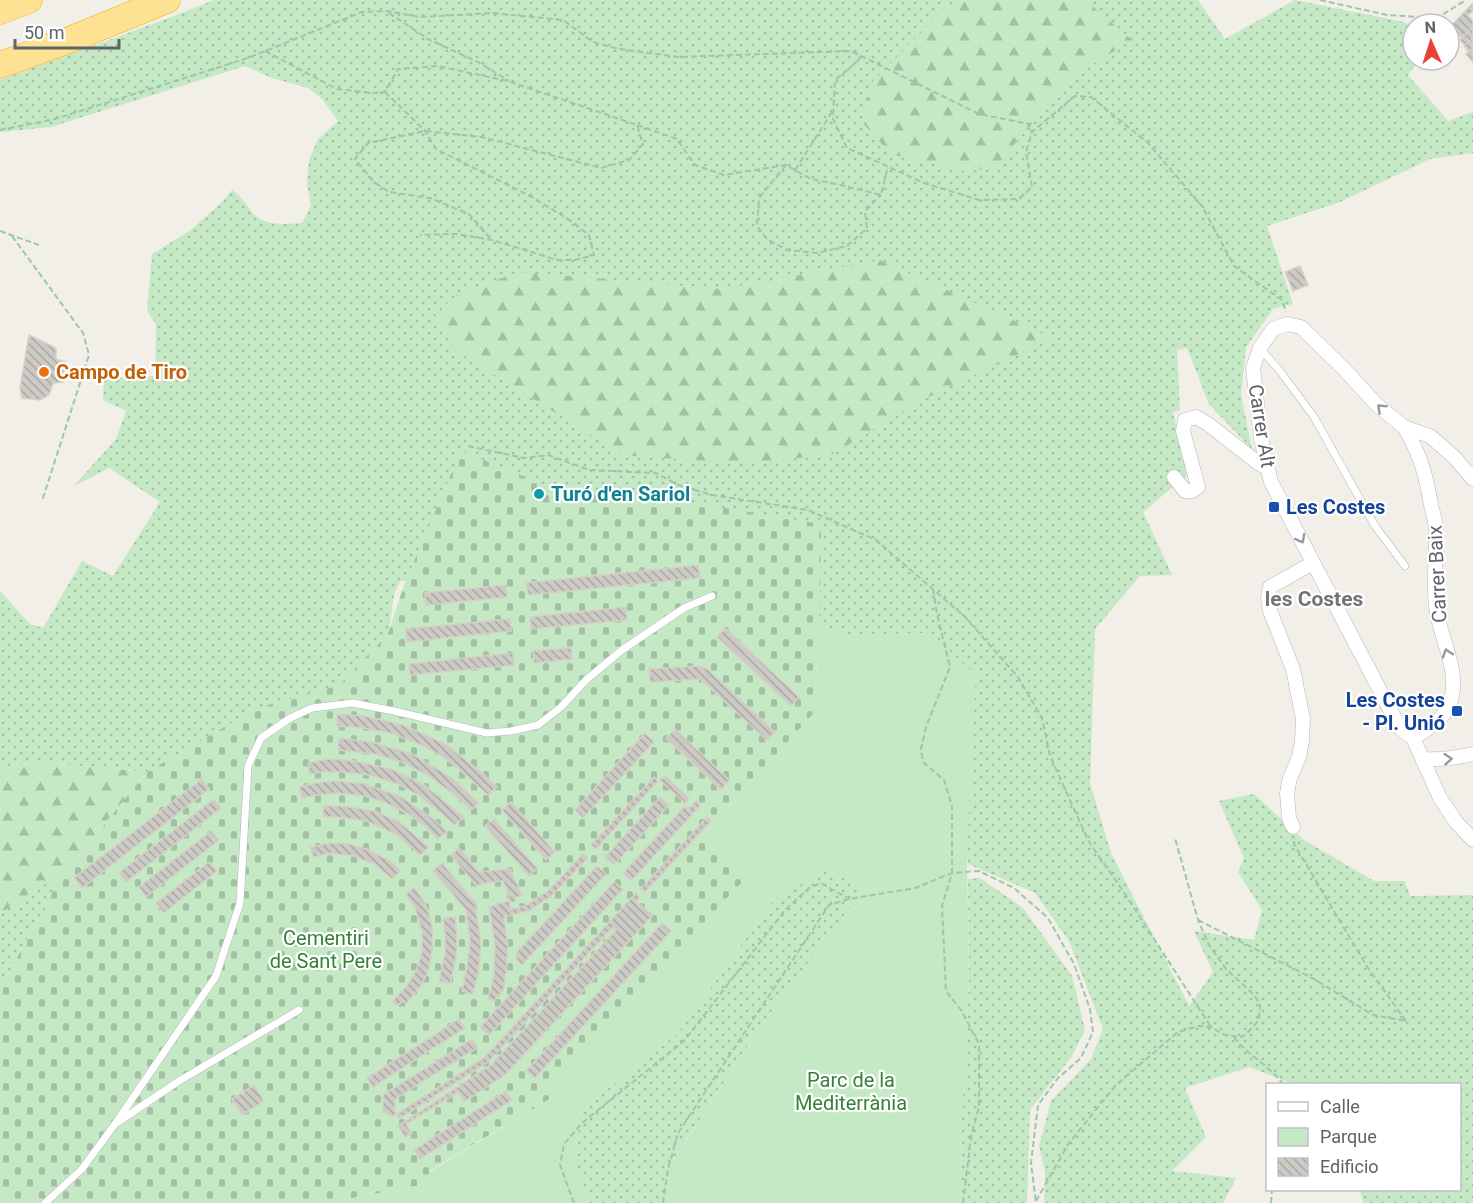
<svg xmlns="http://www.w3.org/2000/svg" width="1473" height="1203" font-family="Roboto,sans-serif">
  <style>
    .grass { fill: url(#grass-dots) }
    .forest { fill: url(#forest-firs) }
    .cemetery { fill: url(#cemetery-stones) }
    .park { fill: #c5e8c5 }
    .building { fill: url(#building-back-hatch); stroke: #d6d1c6; stroke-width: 1.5 }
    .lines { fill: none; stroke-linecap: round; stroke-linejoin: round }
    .service-casing { stroke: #b5b8bc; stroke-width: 8 }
    .minor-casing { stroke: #b5b8bc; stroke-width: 15 }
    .motorway-casing { stroke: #f9ab00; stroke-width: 27 }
    .path { stroke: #9cc7a9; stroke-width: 2; stroke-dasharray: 6 3; stroke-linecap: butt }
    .service { stroke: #fff; stroke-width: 7 }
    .minor { stroke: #fff; stroke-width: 14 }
    .motorway { stroke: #fde293; stroke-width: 26 }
    .oneway { stroke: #979a9d }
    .food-dot { fill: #e8710a; stroke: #fff; stroke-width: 2 }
    .culture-dot { fill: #0f9aa8; stroke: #fff; stroke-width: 2 }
    .transit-dot { fill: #1a4fb4; stroke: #fff; stroke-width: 2 }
    .labels { text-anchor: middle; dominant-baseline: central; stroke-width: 4.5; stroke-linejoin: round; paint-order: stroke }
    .food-label { font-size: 20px; font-weight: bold; fill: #c56008; stroke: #fff; text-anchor: start }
    .street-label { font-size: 20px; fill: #5f6368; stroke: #fff }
    .culture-label { font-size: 20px; font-weight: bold; fill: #0d838f; stroke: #fff; text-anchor: start }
    .transit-label { font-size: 20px; font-weight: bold; fill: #164399; stroke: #fff; text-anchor: start }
    .park-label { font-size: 20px; fill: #348238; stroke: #fff }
    .neighbourhood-label { font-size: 21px; font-weight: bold; fill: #70757a; stroke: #fff }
  </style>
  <defs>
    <pattern id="grass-dots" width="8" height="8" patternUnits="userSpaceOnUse" patternTransform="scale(1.5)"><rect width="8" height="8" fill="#c5e8c5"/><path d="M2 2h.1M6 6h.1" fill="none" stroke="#a3c0a4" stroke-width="1.8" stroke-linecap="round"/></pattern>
    <pattern id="forest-firs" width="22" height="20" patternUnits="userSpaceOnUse" patternTransform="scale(1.5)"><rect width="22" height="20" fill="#c5e8c5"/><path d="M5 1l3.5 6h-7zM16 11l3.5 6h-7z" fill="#a3c0a4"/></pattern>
    <pattern id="cemetery-stones" width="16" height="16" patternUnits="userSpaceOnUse" patternTransform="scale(1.5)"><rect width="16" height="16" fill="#c5e8c5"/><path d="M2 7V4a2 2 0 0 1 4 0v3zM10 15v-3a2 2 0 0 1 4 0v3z" fill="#a3c0a4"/></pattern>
    <pattern id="building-back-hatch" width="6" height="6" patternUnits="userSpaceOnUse" patternTransform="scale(1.5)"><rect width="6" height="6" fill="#cccac5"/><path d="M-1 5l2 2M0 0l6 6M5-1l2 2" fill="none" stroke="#a9a8a4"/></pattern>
  </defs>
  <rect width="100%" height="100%" fill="#f1efe8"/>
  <path class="grass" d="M214 0H1198L1225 39 1295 0 1404 22 1413 28V60H1419L1408 75 1448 121 1473 112V153L1430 159 1340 202 1267 226 1293 304 1274 308 1246 347 1241 394 1252 449 1209 404 1187 348 1177 350 1180 410 1173 412 1187 475 1143 512 1172 575 1140 576 1095 629 1090 783 1111 853 1189 1006 1213 972 1194 931 1254 940 1262 910 1238 872 1244 858 1219 801 1254 794 1304 840 1374 881H1405L1410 896 1473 895V1203H1363L1360 1190H1460V1084H1294L1249 1067 1185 1088 1206 1137 1172 1171 1236 1178 1223 1203H1044L1045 1172 1039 1146 1051 1101 1091 1059 1103 1029 1069 941 1035 893 968 864 967 856 930 633 845 635 819 624 820 524 723 546 400 581 394 595 383 674 251 727 147 772 49 763 14 765 0 768V591L30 624 43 628 82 561 113 576 160 502 109 468 74 486 116 439 126 411 103 400 104 378 155 376 156 325 147 310 152 254 191 230 223 201 232 190C244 199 244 202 252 212 264 227 285 224 302 223L311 206 307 183 309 160 318 139 338 121 322 99 308 88 272 78 245 66 51 127 0 132V80L182 13Z
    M827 870 865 888 762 1024 668 1168 667 1203H590L574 1164 581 1110 678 1033 774 899Z
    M980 878 1023 908 1072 976 1085 1030 1072 1056 1030 1110 1027 1203H961L962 1114 969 979 968 879Z
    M59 880 7 977 0 980V913L17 903 39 886Z"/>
  <path class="forest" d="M957 0H1090L1091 5 1132 40 1069 79 997 165 968 172 891 154 862 122 872 82 944 9Z
    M880 260 1052 338 918 402 833 454 745 464 623 455 455 350 435 314 458 294 518 272 722 289Z
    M49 763 147 772 59 880 39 886 17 903 0 913V768L14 765Z"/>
  <path class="cemetery" d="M461 451 553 488 659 497 821 524 819 624 814 713 700 838 745 879 550 1089 555 1096 429 1171 434 1183 326 1203H0V980L7 977 59 880 147 772 257 708 340 685 388 634 404 585Z"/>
  <path class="park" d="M819 624 845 635 930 633 976 675 967 856 969 979 962 1114 961 1203H667L668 1169 762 1024 864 888 827 870 774 899 678 1033 581 1110 574 1164 590 1203H326L434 1183 429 1172 555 1096 550 1089 745 879 700 838 814 713Z"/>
  <path class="building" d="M1473 3V11L1468 15 1473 20V27L1462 38 1451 26Z
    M1473 27V38L1465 45 1460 40Z
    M1449 35 1457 43 1453 47 1449 43Z
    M1473 38V48L1469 52 1464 46Z
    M1473 48V62L1466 54Z
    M1300 266 1308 285 1293 291 1285 272Z
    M29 335 56 348V359L66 362 63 382 53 383 49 395 40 400 22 398 20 388Z
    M698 565 700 578 528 595 526 583Z
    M506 585 507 597 426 605 425 593Z
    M626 607 627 620 531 629 530 617Z
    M510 619 511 631 407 642 406 629Z
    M725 628 799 697 791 706 717 637Z
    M571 648 572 659 534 663 533 651Z
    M513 653 514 665 410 675 409 664Z
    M699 666 707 669 775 732 767 740 700 679 650 682 649 669Z
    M337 714 364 716 403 725 445 744 480 771 497 787 488 795 459 769 439 754 419 744 394 734 364 728 337 726Z
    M675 729 729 780 721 790 666 738Z
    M645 733 654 742 583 818 575 810Z
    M339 738 371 742 412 754 451 777 479 803 471 810 452 793 427 775 402 762 375 754 338 750Z
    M328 759 354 761 391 769 424 785 464 817 455 825 420 796 398 784 370 775 342 772H321L310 774 308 763Z
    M665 776 689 798 685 803 660 780Z
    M654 777 658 781 596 849 591 845Z
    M202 779 209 789 82 888 74 878Z
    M336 781 365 784 401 797 432 818 447 832 438 839 422 824 407 813 386 803 365 796 337 793 316 795 302 798 299 787 315 783Z
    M660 797 669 805 614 865 605 857Z
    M214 799 221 808 126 882 119 873Z
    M696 801 700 806 631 881 623 873 685 806 688 810Z
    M511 802 555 852 546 860 502 810Z
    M323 806H343L374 811 398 821 429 847 420 855 397 835 367 821 336 817H324Z
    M707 817 711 821 645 892 641 889Z
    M494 819 537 868 529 876 485 826Z
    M211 831 219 840 146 897 139 887Z
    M331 843 349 844 369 850 390 861 400 871 392 879 376 865 354 856 329 853 314 857 310 847Z
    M459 848 479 872 510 869 522 895 515 898V902H509L511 909 525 906 548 891 583 854 588 858 551 896 530 910 504 917 508 947 506 973 503 991 494 1001 488 999 494 975 495 945 489 907 508 901 509 896 503 881 484 883 477 886 451 855Z
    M209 862 217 871 164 913 156 903Z
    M442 863 475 902 481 945 478 975 473 994 462 991 467 967 470 941 466 910 433 871Z
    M597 866 606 874 522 965 517 960 516 953Z
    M614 882 623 889 489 1035 480 1027Z
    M414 887 424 901 429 914 433 931 432 951 429 969 422 984 406 1004 403 1001 398 1005H396L393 1001 408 984 417 969 422 952V931L415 908 406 895Z
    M636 893 640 897 636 902 653 915 505 1075 464 1102 458 1092 406 1124 412 1133 405 1137 398 1126 491 1065 616 930 613 927 488 1062 399 1119 396 1114 392 1117 388 1112H383V1095L472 1039 478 1047 395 1099V1111L397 1114 484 1058Z
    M455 917 457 936 456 957 450 984 439 981 445 954V933L443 918Z
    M662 923 671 931 535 1078 526 1071Z
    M459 1019 465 1028 373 1087 367 1078Z
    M254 1085 264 1101 242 1115 232 1099Z
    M506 1091 512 1100 420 1159 414 1150Z"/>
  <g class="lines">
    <g class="service-casing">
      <path id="service" d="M1260 348 1280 371 1314 417 1375 526 1405 566
        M115 1124 216 976 240 903 248 766 261 738 290 718 312 708 353 703 394 711 487 733 511 731 538 725 561 707 586 680 622 650 684 608 712 596
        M45 1203 82 1169 115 1124 179 1081 299 1010"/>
    </g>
    <g class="minor-casing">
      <path id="minor" d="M1404 427C1420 454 1426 474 1431 505 1433 512 1435 520 1436 527 1437 553 1433 580 1436 606 1439 636 1458 665 1452 696 1448 717 1430 728 1413 738
        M1174 477 1185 491H1192L1198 487 1183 431 1185 420 1196 417 1208 424 1258 463 1267 468
        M1473 479 1454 457 1430 436 1404 427 1377 405 1345 370 1301 327 1288 324 1273 329 1260 348 1253 368 1261 439 1271 482 1396 721 1402 730 1413 738 1440 798 1456 822 1473 840
        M1422 759C1440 760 1456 758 1473 754
        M1293 827 1289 818 1287 793 1290 778 1299 757 1302 741 1303 719 1293 669 1270 611 1268 597 1270 587 1313 563"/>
    </g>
    <g class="motorway-casing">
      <path id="motorway" d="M0 11 29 0
        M0 65 69 40 167 0"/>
    </g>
    <path class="path" d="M1320 0 1387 15 1437 18 1466 0
      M389 13 428 39 478 62 509 81
      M265 51 337 89 372 93 385 92 398 69 437 66 508 81 637 125 643 144 629 160 601 168 482 137 425 131 368 143 355 159 374 182 389 192 430 198 469 214 492 240
      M860 57 857 62 835 80 833 119 847 148 924 183 979 200 1019 199 1032 187 1026 152 1032 132 1075 96 1091 97 1148 143 1202 206 1234 266 1282 300 1286 312
      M385 92 425 131 436 149 532 197 571 221 589 235 594 255 575 260H557L492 240 456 234 420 235
      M637 125 677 139 695 165 724 175 786 165 811 179 841 185 881 195 888 167
      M0 130 55 119 248 58 362 12 387 11 420 17 493 13 563 20 593 42 619 49 679 57 851 51 979 114 1029 124 1032 132
      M786 165 759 198 757 226 768 240 787 250 817 253 847 246 867 228 865 211 881 195
      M795 170 832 112
      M0 231 39 245
      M12 236 83 333 89 355 42 501
      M468 446 524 458 548 455 589 470 656 473 678 485 712 495 808 510 876 540 965 617 1018 677 1042 718 1050 756 1089 842 1125 894 1211 1027
      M933 589 937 614 950 667 926 727 921 749 923 762 944 780 952 806V873L942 906 946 991 961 1010 979 1044V1106L971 1137 963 1203
      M1294 841V844L1368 968 1406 1021
      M1198 920 1314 979 1373 1015 1406 1021
      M1234 1037C1247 1055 1269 1065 1283 1084
      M1036 1201 1069 1143 1116 1085 1178 1032 1199 1026 1211 1027 1225 1035 1240 1037 1245 1035 1253 1027 1259 1019 1260 1006 1257 999 1250 991 1226 969 1209 945 1198 920 1175 838
      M574 1203 560 1165 564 1144 582 1123 685 1040 785 910 809 888 821 883 849 899
      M663 1203 668 1169 678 1133 829 905 849 899 915 888 952 873 979 871 1014 888 1048 918 1074 964 1090 1009 1093 1032 1081 1058 1058 1078 1038 1105 1031 1163 1036 1203
      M1271 1203 1272 1190"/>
    <use href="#service" class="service"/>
    <use href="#minor" class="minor"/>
    <use href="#motorway" class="motorway"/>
  </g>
  <defs><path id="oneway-chevron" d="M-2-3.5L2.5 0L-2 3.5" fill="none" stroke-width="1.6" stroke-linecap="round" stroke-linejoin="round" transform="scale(1.5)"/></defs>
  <g class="oneway">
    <use href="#oneway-chevron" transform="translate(1381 408) rotate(-137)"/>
    <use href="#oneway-chevron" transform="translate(1301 539) rotate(62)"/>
    <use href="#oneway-chevron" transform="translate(1447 653) rotate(-108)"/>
    <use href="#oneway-chevron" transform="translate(1448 759) rotate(-5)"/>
  </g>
  <circle class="food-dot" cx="44" cy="372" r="6"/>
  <circle class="culture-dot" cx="539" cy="494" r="6"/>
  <g class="transit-dot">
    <rect x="1268" y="501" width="12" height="12" rx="3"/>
    <rect x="1451" y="705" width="12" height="12" rx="3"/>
  </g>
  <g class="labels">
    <g class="food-label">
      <text x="56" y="372">Campo de Tiro</text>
    </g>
    <g class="street-label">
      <text transform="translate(1262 426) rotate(81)">Carrer Alt</text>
      <text transform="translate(1437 574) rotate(-93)">Carrer Baix</text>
    </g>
    <g class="culture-label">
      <text x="551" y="494">Turó d'en Sariol</text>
    </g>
    <g class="transit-label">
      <text x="1286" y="507">Les Costes</text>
      <text x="1445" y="700" text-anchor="end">Les Costes<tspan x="1445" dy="23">- Pl. Unió</tspan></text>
    </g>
    <g class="park-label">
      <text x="326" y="938">Cementiri<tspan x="326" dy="23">de Sant Pere</tspan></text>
      <text x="851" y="1080">Parc de la<tspan x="851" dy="23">Mediterrània</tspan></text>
    </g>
    <g class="neighbourhood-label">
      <text x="1314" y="599">les Costes</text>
    </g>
  </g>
  <rect x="1266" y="1083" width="195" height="108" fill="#ffffff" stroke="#bfc1c3" stroke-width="1.5"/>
  <rect x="1278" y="1102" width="30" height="9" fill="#ffffff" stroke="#bfc1c3" stroke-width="1.5"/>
  <text x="1320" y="1113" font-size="18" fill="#5f6368">Calle</text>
  <rect x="1278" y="1128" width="30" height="18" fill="#c5e8c5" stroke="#bfc1c3" stroke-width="1.5"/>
  <text x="1320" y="1143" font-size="18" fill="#5f6368">Parque</text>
  <rect x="1278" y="1158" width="30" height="18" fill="url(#building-back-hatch)" stroke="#bfc1c3" stroke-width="1.5"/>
  <text x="1320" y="1173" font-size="18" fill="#5f6368">Edificio</text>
  <g transform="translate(1431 42) rotate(357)"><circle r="28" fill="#ffffff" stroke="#bfc1c3" stroke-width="1.5"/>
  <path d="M0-4.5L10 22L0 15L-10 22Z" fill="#ea4335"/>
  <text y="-9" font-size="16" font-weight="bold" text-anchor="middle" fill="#5f6368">N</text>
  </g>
  <path d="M15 39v9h104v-9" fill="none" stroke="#5f6368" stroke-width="3"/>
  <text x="24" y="39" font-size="18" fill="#5f6368" stroke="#ffffff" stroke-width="4.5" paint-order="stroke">50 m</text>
</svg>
